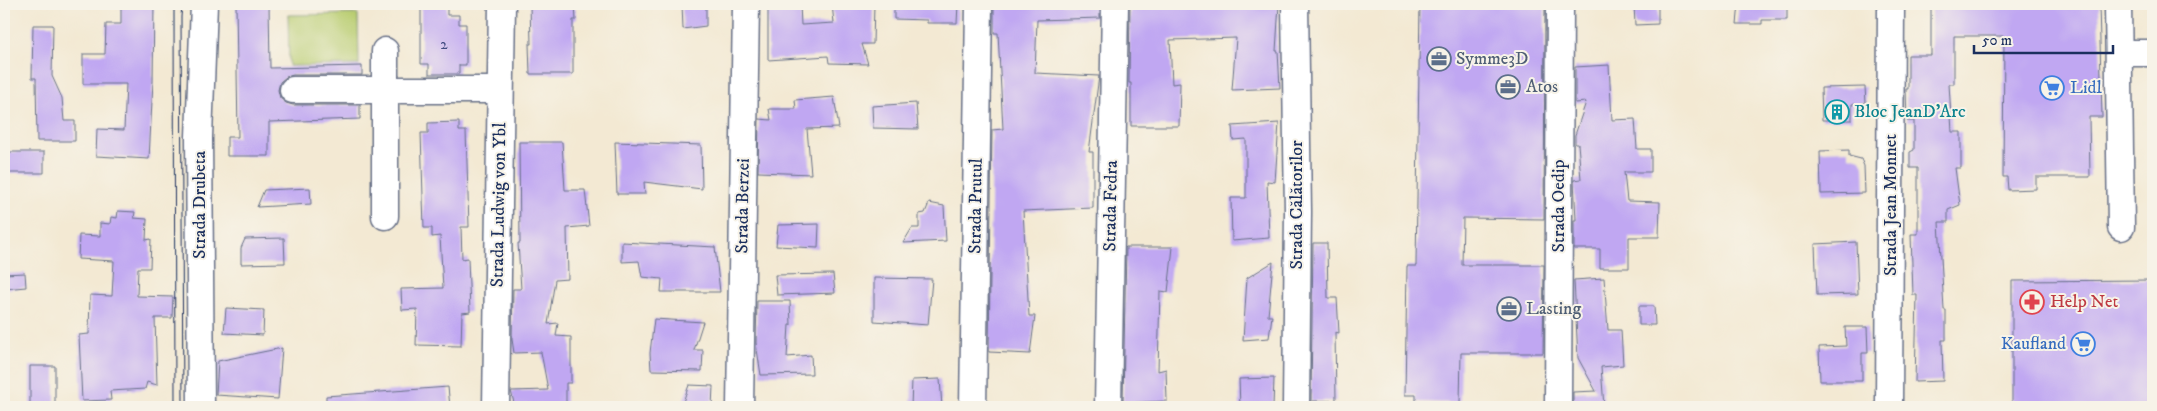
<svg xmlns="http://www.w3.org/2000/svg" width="2157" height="411" font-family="'IM FELL DW Pica',serif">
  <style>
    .green { fill: #b9cd71; stroke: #6a7e68 }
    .building { fill: #c0a7f2 }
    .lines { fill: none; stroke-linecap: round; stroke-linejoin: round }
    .minor-casing { stroke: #677087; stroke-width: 29 }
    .minor { stroke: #fff; stroke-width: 26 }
    .tram { stroke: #1b2f5e; stroke-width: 1 }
    .labels { text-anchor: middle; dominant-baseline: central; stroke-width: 4; stroke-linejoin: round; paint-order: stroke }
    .number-label { font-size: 15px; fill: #444d83 }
    .service-label { font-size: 18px; fill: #4e5e75; stroke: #f7f3e8; text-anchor: start }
    .shop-label { font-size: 18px; fill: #366cbe; stroke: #f7f3e8; text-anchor: start }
    .culture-label { font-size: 18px; fill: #0d838f; stroke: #f7f3e8; text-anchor: start }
    .street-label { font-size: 18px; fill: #1b2f5e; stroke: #f7f3e8 }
    .health-label { font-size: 18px; fill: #be3a42; stroke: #f7f3e8; text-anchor: start }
  </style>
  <rect width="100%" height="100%" fill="#f7f3e8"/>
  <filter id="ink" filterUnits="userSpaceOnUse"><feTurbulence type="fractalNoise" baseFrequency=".02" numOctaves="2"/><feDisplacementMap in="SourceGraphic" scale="10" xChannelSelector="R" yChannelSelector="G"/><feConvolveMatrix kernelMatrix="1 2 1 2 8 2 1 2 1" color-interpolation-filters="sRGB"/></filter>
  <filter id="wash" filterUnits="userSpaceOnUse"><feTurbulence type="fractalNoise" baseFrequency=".0096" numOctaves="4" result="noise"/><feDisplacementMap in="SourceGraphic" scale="20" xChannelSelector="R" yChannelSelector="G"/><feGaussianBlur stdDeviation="1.12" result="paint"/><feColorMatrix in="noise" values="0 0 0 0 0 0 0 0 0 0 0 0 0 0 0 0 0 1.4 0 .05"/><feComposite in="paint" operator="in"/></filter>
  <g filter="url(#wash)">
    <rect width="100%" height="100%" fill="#f3e9d3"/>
    <path class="green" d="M358 14 359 65 289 66 288 15Z"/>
    <g id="blocks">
      <path class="building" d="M121 4H154L153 81 149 159 96 156 97 129 124 130 126 84H83V54H105L106 24H121Z
        M236 4H269L270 68 362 66V75H293L286 77 280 82 278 90 280 98 286 103 293 105H360V119L269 122V156H227V137H238Z
        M421 4H447V15H459V24H466V65H459V74H429V64H421Z
        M530 4H575L576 20H573V74H530L529 44H531Z
        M682 4H706V26L683 29Z
        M768 4H800L801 25 834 23 832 4H874L873 44H862L868 64 829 63 828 56 768 60Z
        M904 4H924V7L958 4 957 23H927V20L894 19V10L904 9Z
        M994 4H1100V18L1037 20 1035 73 1099 76 1089 152H1093V208L1023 211 1029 316H1035L1030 354 989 352 992 130 1003 129 998 33H994Z
        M1130 4H1279L1276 51H1278L1280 88 1232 90 1236 38 1170 40 1172 84 1180 83 1179 126H1131V83H1129Z
        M1420 4H1545L1544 219 1463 218 1462 265H1544L1543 353H1461L1460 403 1416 402V395H1405L1407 266H1416Z
        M1634 4H1658V24L1635 25Z
        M1739 4H1787V20H1762V24H1737Z
        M1931 4H2099L2102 117H2089L2090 177H2036V189L2008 190 2007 177H2003L2004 36H1954V84H1949L1952 132H1961V168H1955L1960 205 1948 210V222H1939L1944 310H1946V340H1942L1943 381 1915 382 1917 295H1913L1911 234H1918V168H1910V152L1914 150V121H1907L1906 89H1908V55H1931Z
        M33 25H53L52 76 62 98 64 121H75V141H37L36 78H32Z
        M1609 65 1612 120 1635 119 1637 149H1651V172H1624L1627 201 1660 202 1659 237H1629V268H1600V249H1574V220H1576L1574 180 1581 179 1578 144H1575V135L1586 102 1575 103V67Z
        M1865 87 1866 103 1852 104V120H1822L1821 88Z
        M834 97 839 128 807 129 811 174 758 172 759 119 771 120 769 109H796L795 100Z
        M916 103 918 129 873 128 872 106Z
        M459 122V131H466L469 227H461L462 259 468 258 470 312 462 313 461 346 416 345 417 309 402 310 401 289 443 288 440 236 432 237V228H424L421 133H428V123Z
        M1279 123 1275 182 1267 181 1269 238 1232 241 1231 198H1246V139L1233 140 1232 126Z
        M519 142H562L565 190H585L589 226 567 228 568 279 555 280 548 324 558 323 556 336 571 337V383H566V407H515L511 391 548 390 541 352 514 353 512 339 513 289H521L518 243H520Z
        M615 142 701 145 702 189 644 182 645 194H617Z
        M1849 150V156L1861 159 1864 166 1865 193 1821 194 1820 151Z
        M4 152H44V173H4Z
        M310 188 311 204 257 207 264 190Z
        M929 203 944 206 946 241 903 243 912 228H919V214L925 213Z
        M118 211 135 212 134 218 147 219 146 240 151 239 150 268H138L137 296 173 297 172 318H155L157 385 147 382 145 389 110 391 111 400 82 401 79 335 89 334 90 295 112 296 114 261 78 259 79 235 100 236V223L110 224 111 217 117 218Z
        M819 224 818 248 776 246 778 225Z
        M284 238 285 263 241 264V248L245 239Z
        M622 242 715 247 720 292H661L662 279 642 277 639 261 622 262Z
        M1856 242 1858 294 1817 295 1815 244Z
        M1313 243H1327L1328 298H1337L1339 333 1335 332 1336 401H1311Z
        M1126 247H1173L1168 292 1160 291 1158 371 1166 369 1167 401 1123 403Z
        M1273 262 1268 316H1272L1269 338 1243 340 1247 278Z
        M25 273 26 287 4 289V274Z
        M833 274 835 293 777 295 775 275Z
        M874 278 932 279 928 325 874 321Z
        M1604 278 1608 330H1621L1623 365 1601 367 1604 407H1573V392L1596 391 1578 358 1574 280Z
        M2153 280V407H2012V281Z
        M757 301H790L791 325H789L787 357 811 355 812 374 761 375 756 343Z
        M1639 306H1654L1655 325H1639Z
        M226 308 264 310 263 335 224 333Z
        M654 319 703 322 694 350H703L702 371 651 370 650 353Z
        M1845 327H1867L1868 353H1862V381H1820L1819 347 1846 346Z
        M282 348 278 399 216 395 218 361Z
        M30 366H55V407H30Z
        M1274 378 1273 407H1240L1239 379Z
        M940 379 942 407H911L912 380Z
        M689 385 713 386 712 407H697L696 405 683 402Z
        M448 387 450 407H326V396Z"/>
    </g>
  </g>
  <g filter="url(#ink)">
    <use href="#blocks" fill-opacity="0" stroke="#677087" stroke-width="1"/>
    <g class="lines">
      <g class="minor-casing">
        <path id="minor" d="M1295 4 1298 212 1296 407
          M2118 4 2121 227
          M2119 53H2153
          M293 90H500
          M385 216V51
          M201 407 199 137 204 4
          M496 407 502 4
          M740 407 746 4
          M973 407 979 4
          M1108 407 1115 4
          M1558 407 1560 4
          M1889 407 1891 4"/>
      </g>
      <use href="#minor" class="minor"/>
      <path class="tram" d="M174 4 175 407
        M182 4 181 17 183 407"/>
    </g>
  </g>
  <defs>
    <g id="office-ring" transform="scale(1.25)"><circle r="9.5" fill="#f7f3e8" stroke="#5c6f8a" stroke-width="1.5"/><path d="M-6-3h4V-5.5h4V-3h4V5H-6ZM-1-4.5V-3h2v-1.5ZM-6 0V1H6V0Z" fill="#5c6f8a"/></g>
    <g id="supermarket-ring" transform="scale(1.25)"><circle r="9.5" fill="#f7f3e8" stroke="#3f7fe0" stroke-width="1.5"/><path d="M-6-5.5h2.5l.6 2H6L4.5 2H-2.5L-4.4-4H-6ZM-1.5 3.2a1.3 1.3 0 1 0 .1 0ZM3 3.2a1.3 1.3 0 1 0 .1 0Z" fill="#3f7fe0"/></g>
    <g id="building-ring" transform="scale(1.25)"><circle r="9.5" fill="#f7f3e8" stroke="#0f9aa8" stroke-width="1.5"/><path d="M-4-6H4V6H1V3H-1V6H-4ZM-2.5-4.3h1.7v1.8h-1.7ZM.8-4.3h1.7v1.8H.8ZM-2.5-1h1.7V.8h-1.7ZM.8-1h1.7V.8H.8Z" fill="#0f9aa8"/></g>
    <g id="pharmacy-ring" transform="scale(1.25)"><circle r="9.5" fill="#f7f3e8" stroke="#e0444e" stroke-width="1.5"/><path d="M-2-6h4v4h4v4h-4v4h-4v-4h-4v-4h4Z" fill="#e0444e"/></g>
  </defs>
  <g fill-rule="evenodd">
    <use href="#office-ring" x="1439" y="59"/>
    <use href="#office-ring" x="1508" y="87"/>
    <use href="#supermarket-ring" x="2052" y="88"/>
    <use href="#building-ring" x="1837" y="112"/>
    <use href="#pharmacy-ring" x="2032" y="302"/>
    <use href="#office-ring" x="1509" y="309"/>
    <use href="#supermarket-ring" x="2083" y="344"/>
  </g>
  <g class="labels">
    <g class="number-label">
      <text x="444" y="44">2</text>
    </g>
    <g class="service-label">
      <text x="1456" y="59">Symme3D</text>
      <text x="1526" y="87">Atos</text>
      <text x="1526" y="309">Lasting</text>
    </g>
    <g class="shop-label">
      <text x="2070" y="88">Lidl</text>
      <text x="2066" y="344" text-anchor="end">Kaufland</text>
    </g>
    <g class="culture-label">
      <text x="1854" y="112">Bloc JeanD'Arc</text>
    </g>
    <g class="street-label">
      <text transform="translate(200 205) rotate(-90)">Strada Drubeta</text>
      <text transform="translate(499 205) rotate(-89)">Strada Ludwig von Ybl</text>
      <text transform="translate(1297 205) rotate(-90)">Strada Călătorilor</text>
      <text transform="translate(1891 205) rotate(-90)">Strada Jean Monnet</text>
      <text transform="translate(743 206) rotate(-89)">Strada Berzei</text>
      <text transform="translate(976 206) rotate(-89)">Strada Prutul</text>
      <text transform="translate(1111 206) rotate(-89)">Strada Fedra</text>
      <text transform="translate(1559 206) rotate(-90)">Strada Oedip</text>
    </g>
    <g class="health-label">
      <text x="2050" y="302">Help Net</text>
    </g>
  </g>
  <rect width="2157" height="411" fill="none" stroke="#f7f3e8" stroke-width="20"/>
  <path d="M1974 45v8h139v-8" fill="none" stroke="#1b2f5e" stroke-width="2.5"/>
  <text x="1982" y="45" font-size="15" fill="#1b2f5e" stroke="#f7f3e8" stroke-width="4" paint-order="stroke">50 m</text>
</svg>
